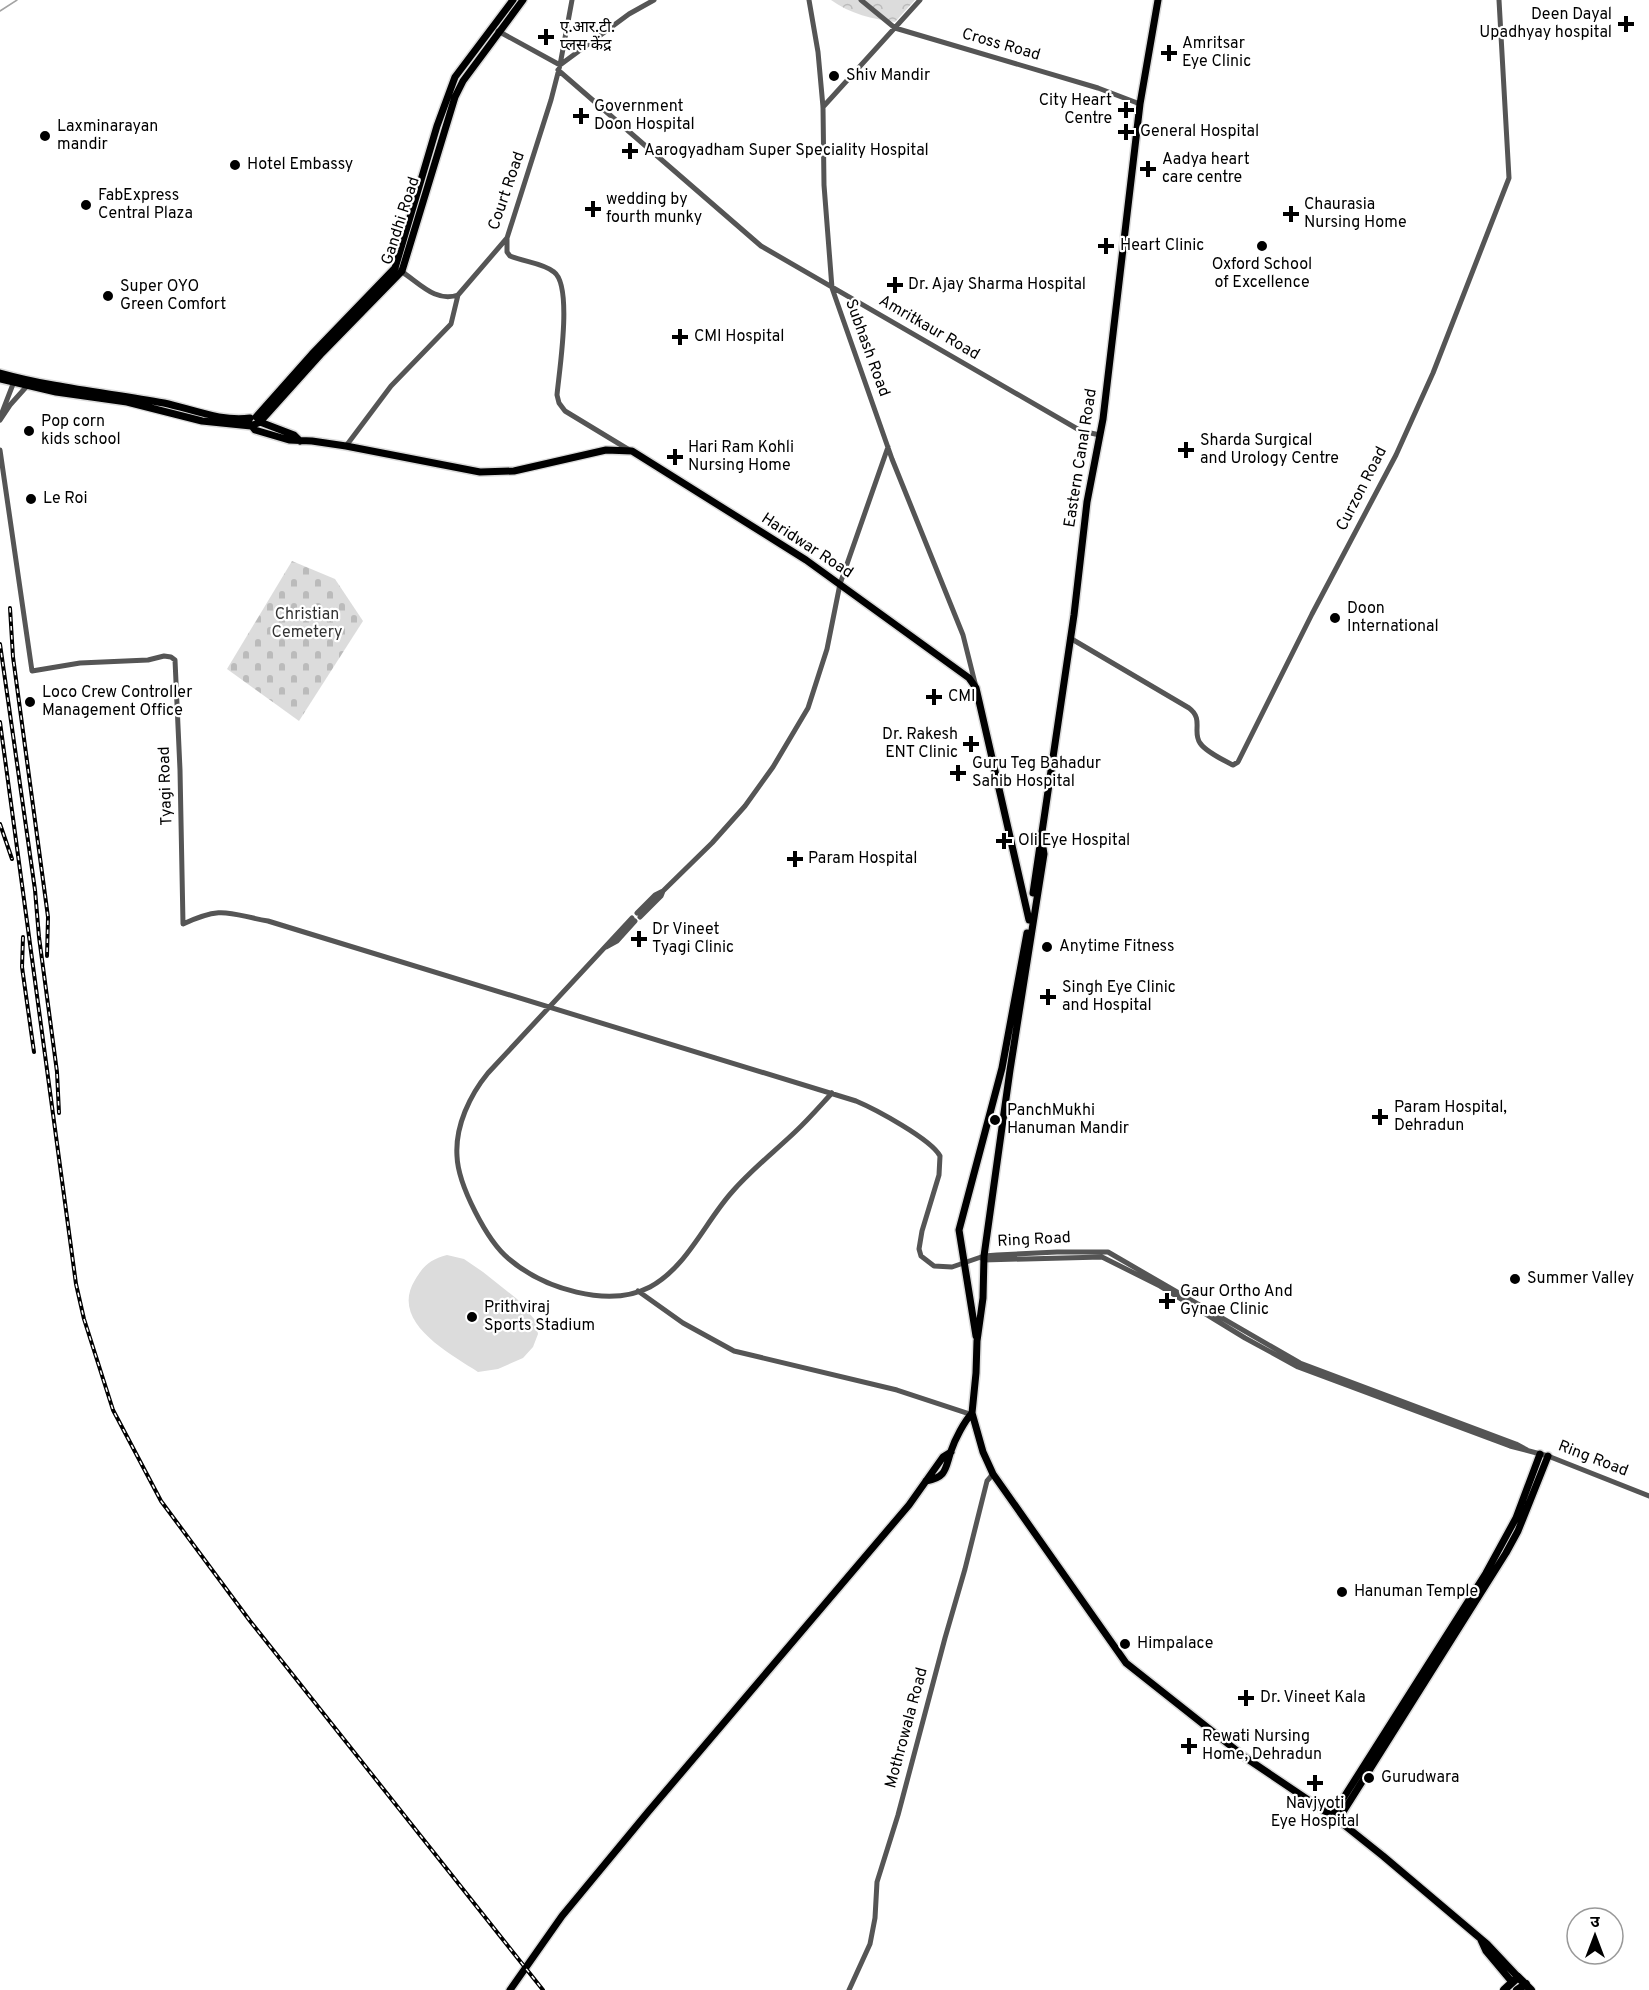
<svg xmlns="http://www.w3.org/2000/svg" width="1649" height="1990" font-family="Overpass,'Noto Sans Devanagari',sans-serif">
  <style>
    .grass { fill: #dcdcdc }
    .forest { fill: url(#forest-crowns) }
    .cemetery { fill: url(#cemetery-stones) }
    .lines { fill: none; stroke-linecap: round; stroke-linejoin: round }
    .stream { stroke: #a3a3a3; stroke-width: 1.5 }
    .major-casing { stroke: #dbdbdb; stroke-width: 10 }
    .highway-casing { stroke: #dbdbdb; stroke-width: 10 }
    .minor { stroke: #555; stroke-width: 5 }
    .major { stroke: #000; stroke-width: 7 }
    .highway { stroke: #000; stroke-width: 8 }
    .rail-casing { stroke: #000; stroke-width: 4 }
    .rail { stroke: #fff; stroke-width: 1.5; stroke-dasharray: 4.5; stroke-linecap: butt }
    .poi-dot { fill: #000; stroke: #fff; stroke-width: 2 }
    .labels { text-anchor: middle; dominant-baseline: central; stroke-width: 4.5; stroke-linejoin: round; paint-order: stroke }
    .poi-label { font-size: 16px; fill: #000; stroke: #fff; text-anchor: start }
    .street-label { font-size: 16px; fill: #000; stroke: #fff }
    .park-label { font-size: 16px; fill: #333; stroke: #fff }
  </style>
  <defs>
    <pattern id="forest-crowns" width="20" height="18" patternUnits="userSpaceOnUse" patternTransform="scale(1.5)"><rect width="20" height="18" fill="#dcdcdc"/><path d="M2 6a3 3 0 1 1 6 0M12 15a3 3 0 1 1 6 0" fill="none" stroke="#bbb"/></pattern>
    <pattern id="cemetery-stones" width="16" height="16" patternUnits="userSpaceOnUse" patternTransform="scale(1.5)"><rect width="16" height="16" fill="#dcdcdc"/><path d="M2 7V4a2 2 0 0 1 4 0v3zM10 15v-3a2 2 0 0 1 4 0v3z" fill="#bbb"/></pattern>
  </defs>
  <rect width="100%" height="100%" fill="#fff"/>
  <path class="grass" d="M447 1255 464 1259 483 1272 517 1299 535 1320 538 1334 533 1347 523 1358 498 1369 478 1372C449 1353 389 1322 415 1280 423 1266 431 1259 447 1255Z"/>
  <path class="forest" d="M831 0H915L895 22C873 19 850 14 831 0Z"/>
  <path class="cemetery" d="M292 561 335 579 363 621 299 721 227 669Z"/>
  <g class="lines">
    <path class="stream" d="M0 11 17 0"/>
    <g class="major-casing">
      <path id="major" d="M0 373C54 388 109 393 164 403 192 409 221 422 250 418
        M0 379 56 392 127 402 202 421 251 426 260 422 322 353 402 271 455 97 463 81 523 0
        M256 417 312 354 395 268 437 126 455 77 513 0
        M246 419 255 430 289 440 312 441 346 446 480 472 514 471 606 450 632 451 806 560 969 678 976 688 979 701 1029 920
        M260 422 294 435 300 441
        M1042 841 1044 854 1010 1070 984 1256 983 1298 977 1341 976 1373 972 1413 983 1452 993 1474 1126 1663 1246 1758 1338 1820 1383 1856 1487 1944 1518 1977
        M1033 893 1074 615 1087 502 1103 419 1140 104 1158 0
        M976 1336 959 1230 1002 1068 1027 933
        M926 1481C947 1477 945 1469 951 1451 955 1439 964 1422 972 1413
        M1332 1816 1486 1573 1516 1518 1540 1454
        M1338 1820 1506 1553 1518 1531 1548 1456
        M1481 1940 1486 1951 1512 1982
        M510 1990 562 1916 648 1812 909 1505 943 1457 951 1452"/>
    </g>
    <g class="highway-casing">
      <path id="highway" d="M1504 1990 1518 1977 1531 1990
        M1517 1990 1526 1984"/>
    </g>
    <path class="minor" d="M809 0 818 52 823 107 824 185 832 288 892 459 963 635 976 687
      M861 0 895 28 1098 88 1140 104
      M498 31 560 65 629 14 654 0
      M558 70 761 246 1081 431 1100 435
      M823 107 920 0
      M507 238V252L510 256C524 262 543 263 554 272 573 286 559 372 557 395L559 403 565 411 631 451
      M399 270C418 281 434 303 458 295
      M1 415 15 379
      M0 420 10 405 27 386
      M346 446 391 386 451 324 458 295 507 238 551 100 560 65 572 0
      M0 450 32 671 80 663 148 660 164 656 171 657 175 660 180 770 183 924C224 905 228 914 268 921L856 1101C875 1109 931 1139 940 1156L939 1175 922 1231 919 1249 921 1256 934 1266 952 1267 984 1256 997 1255 1057 1252H1108L1300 1363 1516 1444 1527 1450
      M1070 638 1189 708C1204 719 1192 732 1200 743 1206 752 1223 760 1233 765L1238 762 1312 614 1396 455 1433 373 1509 178 1499 0
      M637 913 655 895 663 891
      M640 917 661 896 663 891 712 843 745 806 773 767 808 708 827 649 840 584 888 447
      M632 918 488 1073C470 1095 455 1126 457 1156 458 1185 487 1241 509 1259 543 1288 608 1309 650 1287 687 1267 705 1222 732 1192 751 1170 774 1152 795 1132 808 1120 820 1106 832 1093
      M606 947 617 941 635 921
      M983 1260 1102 1257 1160 1286 1245 1338 1298 1367 1510 1446 1548 1456 1649 1496
      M638 1291 683 1323 734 1351 897 1390 970 1414
      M849 1990 870 1944 875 1918 877 1882 898 1815 945 1638 965 1569 987 1481 993 1474"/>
    <use href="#major" class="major"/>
    <use href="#highway" class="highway"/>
    <g class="rail-casing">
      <path id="rail" d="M10 608 13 657 48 917 47 956
        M0 644 14 742
        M0 722 76 1284 84 1319 113 1410 161 1501 250 1621 543 1990
        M13 735 35 890 39 937 57 1072 59 1113
        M0 824 12 859
        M23 937 22 967 34 1052"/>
    </g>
    <use href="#rail" class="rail"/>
  </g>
  <g class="poi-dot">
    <path d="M1623 15h6v6h6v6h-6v6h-6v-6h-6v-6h6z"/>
    <path d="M543 28h6v6h6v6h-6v6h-6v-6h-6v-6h6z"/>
    <path d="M1166 44h6v6h6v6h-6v6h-6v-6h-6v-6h6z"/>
    <circle cx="834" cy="76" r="6"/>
    <path d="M1123 101h6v6h6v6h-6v6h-6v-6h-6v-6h6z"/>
    <path d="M578 107h6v6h6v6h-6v6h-6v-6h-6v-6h6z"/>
    <path d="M1123 123h6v6h6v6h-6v6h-6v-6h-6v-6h6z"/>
    <circle cx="45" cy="136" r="6"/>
    <path d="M627 142h6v6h6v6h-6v6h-6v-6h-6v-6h6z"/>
    <circle cx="235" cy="165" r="6"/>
    <path d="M1145 160h6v6h6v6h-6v6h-6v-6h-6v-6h6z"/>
    <circle cx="86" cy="205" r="6"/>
    <path d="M590 200h6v6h6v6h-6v6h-6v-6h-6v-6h6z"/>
    <path d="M1288 205h6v6h6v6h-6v6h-6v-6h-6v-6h6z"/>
    <path d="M1103 237h6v6h6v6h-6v6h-6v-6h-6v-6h6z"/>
    <circle cx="1262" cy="246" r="6"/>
    <path d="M892 276h6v6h6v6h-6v6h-6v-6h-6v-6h6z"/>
    <circle cx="108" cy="296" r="6"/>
    <path d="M677 328h6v6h6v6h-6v6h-6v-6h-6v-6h6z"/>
    <circle cx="29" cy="431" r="6"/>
    <path d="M1183 441h6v6h6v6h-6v6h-6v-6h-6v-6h6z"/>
    <path d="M672 448h6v6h6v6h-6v6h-6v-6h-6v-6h6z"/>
    <circle cx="31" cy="499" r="6"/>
    <circle cx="1335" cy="618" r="6"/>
    <path d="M931 688h6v6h6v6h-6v6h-6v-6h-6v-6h6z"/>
    <circle cx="30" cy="702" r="6"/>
    <path d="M968 735h6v6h6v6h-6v6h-6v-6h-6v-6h6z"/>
    <path d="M955 764h6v6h6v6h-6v6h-6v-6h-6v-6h6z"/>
    <path d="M1001 832h6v6h6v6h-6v6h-6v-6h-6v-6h6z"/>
    <path d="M792 850h6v6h6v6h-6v6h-6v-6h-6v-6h6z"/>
    <path d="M636 930h6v6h6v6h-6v6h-6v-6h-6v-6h6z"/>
    <circle cx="1047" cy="947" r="6"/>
    <path d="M1045 988h6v6h6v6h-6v6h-6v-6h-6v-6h6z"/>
    <path d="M1377 1108h6v6h6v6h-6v6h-6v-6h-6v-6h6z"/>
    <circle cx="995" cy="1120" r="6"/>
    <circle cx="1515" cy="1279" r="6"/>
    <path d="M1164 1292h6v6h6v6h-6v6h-6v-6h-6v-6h6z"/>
    <circle cx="472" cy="1317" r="6"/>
    <circle cx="1342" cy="1592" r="6"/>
    <circle cx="1125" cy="1644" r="6"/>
    <path d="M1243 1689h6v6h6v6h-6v6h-6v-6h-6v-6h6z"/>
    <path d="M1186 1737h6v6h6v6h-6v6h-6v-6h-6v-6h6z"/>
    <circle cx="1369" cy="1778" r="6"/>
    <path d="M1312 1774h6v6h6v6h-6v6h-6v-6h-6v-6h6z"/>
  </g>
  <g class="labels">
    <g class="poi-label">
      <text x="1612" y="15" text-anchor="end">Deen Dayal<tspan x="1612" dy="18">Upadhyay hospital</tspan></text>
      <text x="560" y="28">ए.आर.टी.<tspan x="560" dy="18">प्लस केंद्र</tspan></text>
      <text x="1182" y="44">Amritsar<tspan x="1182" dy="18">Eye Clinic</tspan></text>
      <text x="846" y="76">Shiv Mandir</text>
      <text x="1112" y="101" text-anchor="end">City Heart<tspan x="1112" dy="18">Centre</tspan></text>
      <text x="594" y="107">Government<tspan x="594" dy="18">Doon Hospital</tspan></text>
      <text x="57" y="127">Laxminarayan<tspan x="57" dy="18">mandir</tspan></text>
      <text x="1140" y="132">General Hospital</text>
      <text x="644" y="151">Aarogyadham Super Speciality Hospital</text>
      <text x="1162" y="160">Aadya heart<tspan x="1162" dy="18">care centre</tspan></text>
      <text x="247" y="165">Hotel Embassy</text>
      <text x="98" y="196">FabExpress<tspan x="98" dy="18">Central Plaza</tspan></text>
      <text x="606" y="200">wedding by<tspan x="606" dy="18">fourth munky</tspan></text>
      <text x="1304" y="205">Chaurasia<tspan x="1304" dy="18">Nursing Home</tspan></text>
      <text x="1120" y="246">Heart Clinic</text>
      <text x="1262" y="265" text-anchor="middle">Oxford School<tspan x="1262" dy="18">of Excellence</tspan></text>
      <text x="908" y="285">Dr. Ajay Sharma Hospital</text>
      <text x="120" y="287">Super OYO<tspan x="120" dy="18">Green Comfort</tspan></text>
      <text x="694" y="337">CMI Hospital</text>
      <text x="41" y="422">Pop corn<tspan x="41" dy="18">kids school</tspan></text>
      <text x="1200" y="441">Sharda Surgical<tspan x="1200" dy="18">and Urology Centre</tspan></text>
      <text x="688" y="448">Hari Ram Kohli<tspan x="688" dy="18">Nursing Home</tspan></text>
      <text x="43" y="499">Le Roi</text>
      <text x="1347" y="609">Doon<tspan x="1347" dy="18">International</tspan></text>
      <text x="42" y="693">Loco Crew Controller<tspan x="42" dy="18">Management Office</tspan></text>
      <text x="948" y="697">CMI</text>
      <text x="958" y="735" text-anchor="end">Dr. Rakesh<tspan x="958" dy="18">ENT Clinic</tspan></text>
      <text x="972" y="764">Guru Teg Bahadur<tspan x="972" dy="18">Sahib Hospital</tspan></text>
      <text x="1018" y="841">Oli Eye Hospital</text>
      <text x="808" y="859">Param Hospital</text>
      <text x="652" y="930">Dr Vineet<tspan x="652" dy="18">Tyagi Clinic</tspan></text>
      <text x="1059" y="947">Anytime Fitness</text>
      <text x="1062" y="988">Singh Eye Clinic<tspan x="1062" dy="18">and Hospital</tspan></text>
      <text x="1394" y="1108">Param Hospital,<tspan x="1394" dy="18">Dehradun</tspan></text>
      <text x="1007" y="1111">PanchMukhi<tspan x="1007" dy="18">Hanuman Mandir</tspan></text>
      <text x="1527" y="1279">Summer Valley</text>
      <text x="1180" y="1292">Gaur Ortho And<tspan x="1180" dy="18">Gynae Clinic</tspan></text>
      <text x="484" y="1308">Prithviraj<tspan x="484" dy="18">Sports Stadium</tspan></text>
      <text x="1354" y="1592">Hanuman Temple</text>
      <text x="1137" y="1644">Himpalace</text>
      <text x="1260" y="1698">Dr. Vineet Kala</text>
      <text x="1202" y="1737">Rewati Nursing<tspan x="1202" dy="18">Home, Dehradun</tspan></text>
      <text x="1381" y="1778">Gurudwara</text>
      <text x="1315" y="1804" text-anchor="middle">Navjyoti<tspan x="1315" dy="18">Eye Hospital</tspan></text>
    </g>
    <g class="street-label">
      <text transform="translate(1001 45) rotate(16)">Cross Road</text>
      <text transform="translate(507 191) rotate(-71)">Court Road</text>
      <text transform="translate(401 221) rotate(-72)">Gandhi Road</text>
      <text transform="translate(929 328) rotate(30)">Amritkaur Road</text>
      <text transform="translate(867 348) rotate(70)">Subhash Road</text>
      <text transform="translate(1081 458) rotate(-81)">Eastern Canal Road</text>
      <text transform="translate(1362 489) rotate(-63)">Curzon Road</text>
      <text transform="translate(807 546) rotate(33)">Haridwar Road</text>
      <text transform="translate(166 786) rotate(-92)">Tyagi Road</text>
      <text transform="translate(1034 1240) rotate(-3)">Ring Road</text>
      <text transform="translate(1593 1459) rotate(21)">Ring Road</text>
      <text transform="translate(907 1728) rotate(-75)">Mothrowala Road</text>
    </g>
    <g class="park-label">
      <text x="307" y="615">Christian<tspan x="307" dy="18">Cemetery</tspan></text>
    </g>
  </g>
  <g transform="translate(1595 1936)"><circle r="28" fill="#ffffff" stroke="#999999" stroke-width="1.5"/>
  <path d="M0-4.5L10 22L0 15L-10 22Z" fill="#000000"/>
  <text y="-9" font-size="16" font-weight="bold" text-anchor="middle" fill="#000000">उ</text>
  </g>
</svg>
